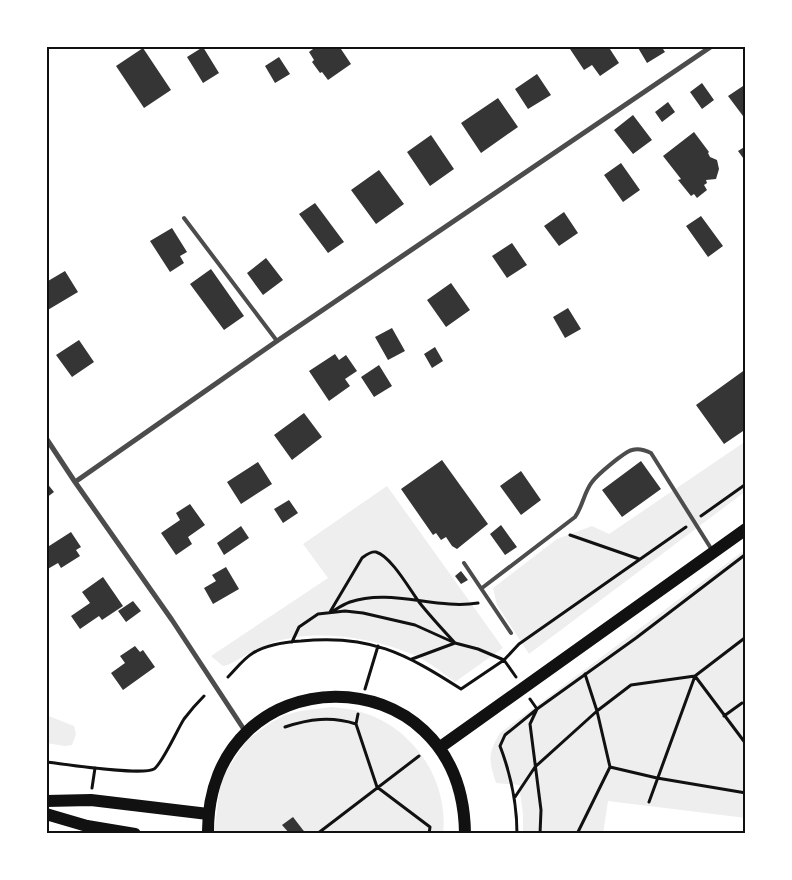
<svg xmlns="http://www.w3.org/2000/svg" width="792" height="880" font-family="'Exo 2',sans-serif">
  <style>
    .green { fill: #eee }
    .building { fill: #353535 }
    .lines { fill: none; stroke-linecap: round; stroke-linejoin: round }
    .path { stroke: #111; stroke-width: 3 }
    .service { stroke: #4c4c4c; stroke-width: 4 }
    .minor { stroke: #4c4c4c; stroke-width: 5 }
    .primary { stroke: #111; stroke-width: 12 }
    .neatline { fill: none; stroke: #111; stroke-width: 2 }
  </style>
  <rect width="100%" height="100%" fill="#fff"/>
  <path class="green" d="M746 441V491L529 654 497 605 493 588 557 539 592 526 609 534Z
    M387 486 503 648 455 682C440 671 426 659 409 653 369 637 311 628 269 644 255 650 241 658 228 665L223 666 211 656 328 578 303 544Z
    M746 549V818L608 801 603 834H523V814L519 785 496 783C489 760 487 755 500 733Z
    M331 707C341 708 352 709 361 712 413 727 449 780 443 834H214L221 779 247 740 272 722 285 715 300 711Z
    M46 715 74 726 76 734 72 745 65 746 46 743Z"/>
  <path class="building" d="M317 46H339L351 64 328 80 322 72 320 73 312 62 314 60 309 52Z
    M568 46H608L619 63 600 76 592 65 584 70Z
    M637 46H661L665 52 647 63Z
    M203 47 219 73 203 83 187 57Z
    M143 48 171 90 144 108 116 66Z
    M279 57 290 74 275 83 265 66Z
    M537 74 551 95 528 109 515 89Z
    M702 83 714 100 702 109 690 92Z
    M746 84V120L728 96Z
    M498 98 518 127 481 153 461 123Z
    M668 102 675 112 662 122 655 112Z
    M633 115 652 140 633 154 614 130Z
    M694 132 709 152 708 153 710 157 717 160 719 169 716 179 706 180 707 183 704 185 707 190 697 198 694 194 691 196 678 180 681 179 663 156Z
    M431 135 454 169 430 186 407 152Z
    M746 146V162L738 151Z
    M621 163 640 190 623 202 604 175Z
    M379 170 404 204 376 224 351 190Z
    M315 203 344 242 328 253 299 214Z
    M564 212 578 233 559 246 544 226Z
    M701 216 723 246 708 257 686 226Z
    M172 228 187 252 180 256 184 263 170 272 150 241Z
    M512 243 527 265 507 278 492 256Z
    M266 258 283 280 263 295 247 273Z
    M211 269 244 316 224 330 190 284Z
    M65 271 78 292 46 311V278L48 281Z
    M451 283 470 310 446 327 427 300Z
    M568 308 581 329 565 338 553 317Z
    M392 328 405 351 388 360 375 337Z
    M79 340 94 362 72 377 56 355Z
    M435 347 443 361 432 368 424 354Z
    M335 354 339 360 346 355 357 371 345 379 350 386 329 401 309 371Z
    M379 365 392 386 374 397 361 377Z
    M746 369V429L724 444 696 405Z
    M304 413 322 437 292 460 274 435Z
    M442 460 488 524 457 549 452 546 446 537 441 540 436 533 433 535 401 489Z
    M641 461 661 489 622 517 602 490Z
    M258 462 272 484 241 504 227 482Z
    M521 471 541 500 521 515 500 486Z
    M46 482 54 492 46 498Z
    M289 500 298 513 283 523 274 509Z
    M190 504 205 525 188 537 192 544 176 555 161 533 180 520 176 513Z
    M501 525 517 547 505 555 490 534Z
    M241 526 249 538 224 555 217 543Z
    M71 532 81 547 76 550 80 556 61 568 58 563 46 570V548Z
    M226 567 239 589 213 604 204 588 216 581 212 575Z
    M461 571 468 580 461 584 455 576Z
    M103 577 123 606 102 620 99 616 80 629 71 616 90 603 82 592Z
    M133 601 141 611 126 622 118 611Z
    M135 646 140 652 143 650 155 667 123 690 111 673 125 663 120 656Z
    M293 817 303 830 307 834H290L282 825Z"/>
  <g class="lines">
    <path class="path" d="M701 516 746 484
      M570 535 639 559
      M333 611C338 608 344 604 350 602 391 588 436 610 478 603
      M330 612 362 558C366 555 371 551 376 552 391 556 410 590 419 602 430 616 443 630 455 643L412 659
      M746 637 695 676 746 744
      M292 642 299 627 318 614 345 611 363 613 415 625 455 643 478 649 504 660 516 677
      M585 674 597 711 610 767
      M228 677C235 670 243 659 253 653 266 645 285 642 301 641 369 634 405 653 461 689L504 660 519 644 686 527
      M365 689 378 646
      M530 699 537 709 530 724 541 810 540 834
      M358 714 356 724 377 787 430 827 429 834
      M724 716 742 703
      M285 727C309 719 331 716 356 724
      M46 762C64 764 142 776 154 769 162 764 177 730 184 719 190 711 197 703 204 696
      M92 788 95 768
      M515 797 535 767 597 711 631 685 695 676 649 802
      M317 834 419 756
      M517 834C517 802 511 775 500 746L505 735 537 709 636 638 746 554
      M577 834 610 767 657 778 746 793"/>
    <path class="service" d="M184 218 277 341
      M464 563 511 633
      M482 588 575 517C583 506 584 492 592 482 597 475 624 452 632 450 639 448 645 450 651 453L712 550"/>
    <path class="minor" d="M46 438 75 482 172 620 245 731
      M75 482 277 341 712 46"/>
    <path class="primary" d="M439 748 746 529
      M46 801 91 800 208 814
      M46 814 87 826 135 834
      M208 834C206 653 463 649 465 834"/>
  </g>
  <rect width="792" height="880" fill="none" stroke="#ffffff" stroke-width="95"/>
  <rect x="48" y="48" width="696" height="784" class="neatline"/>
</svg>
